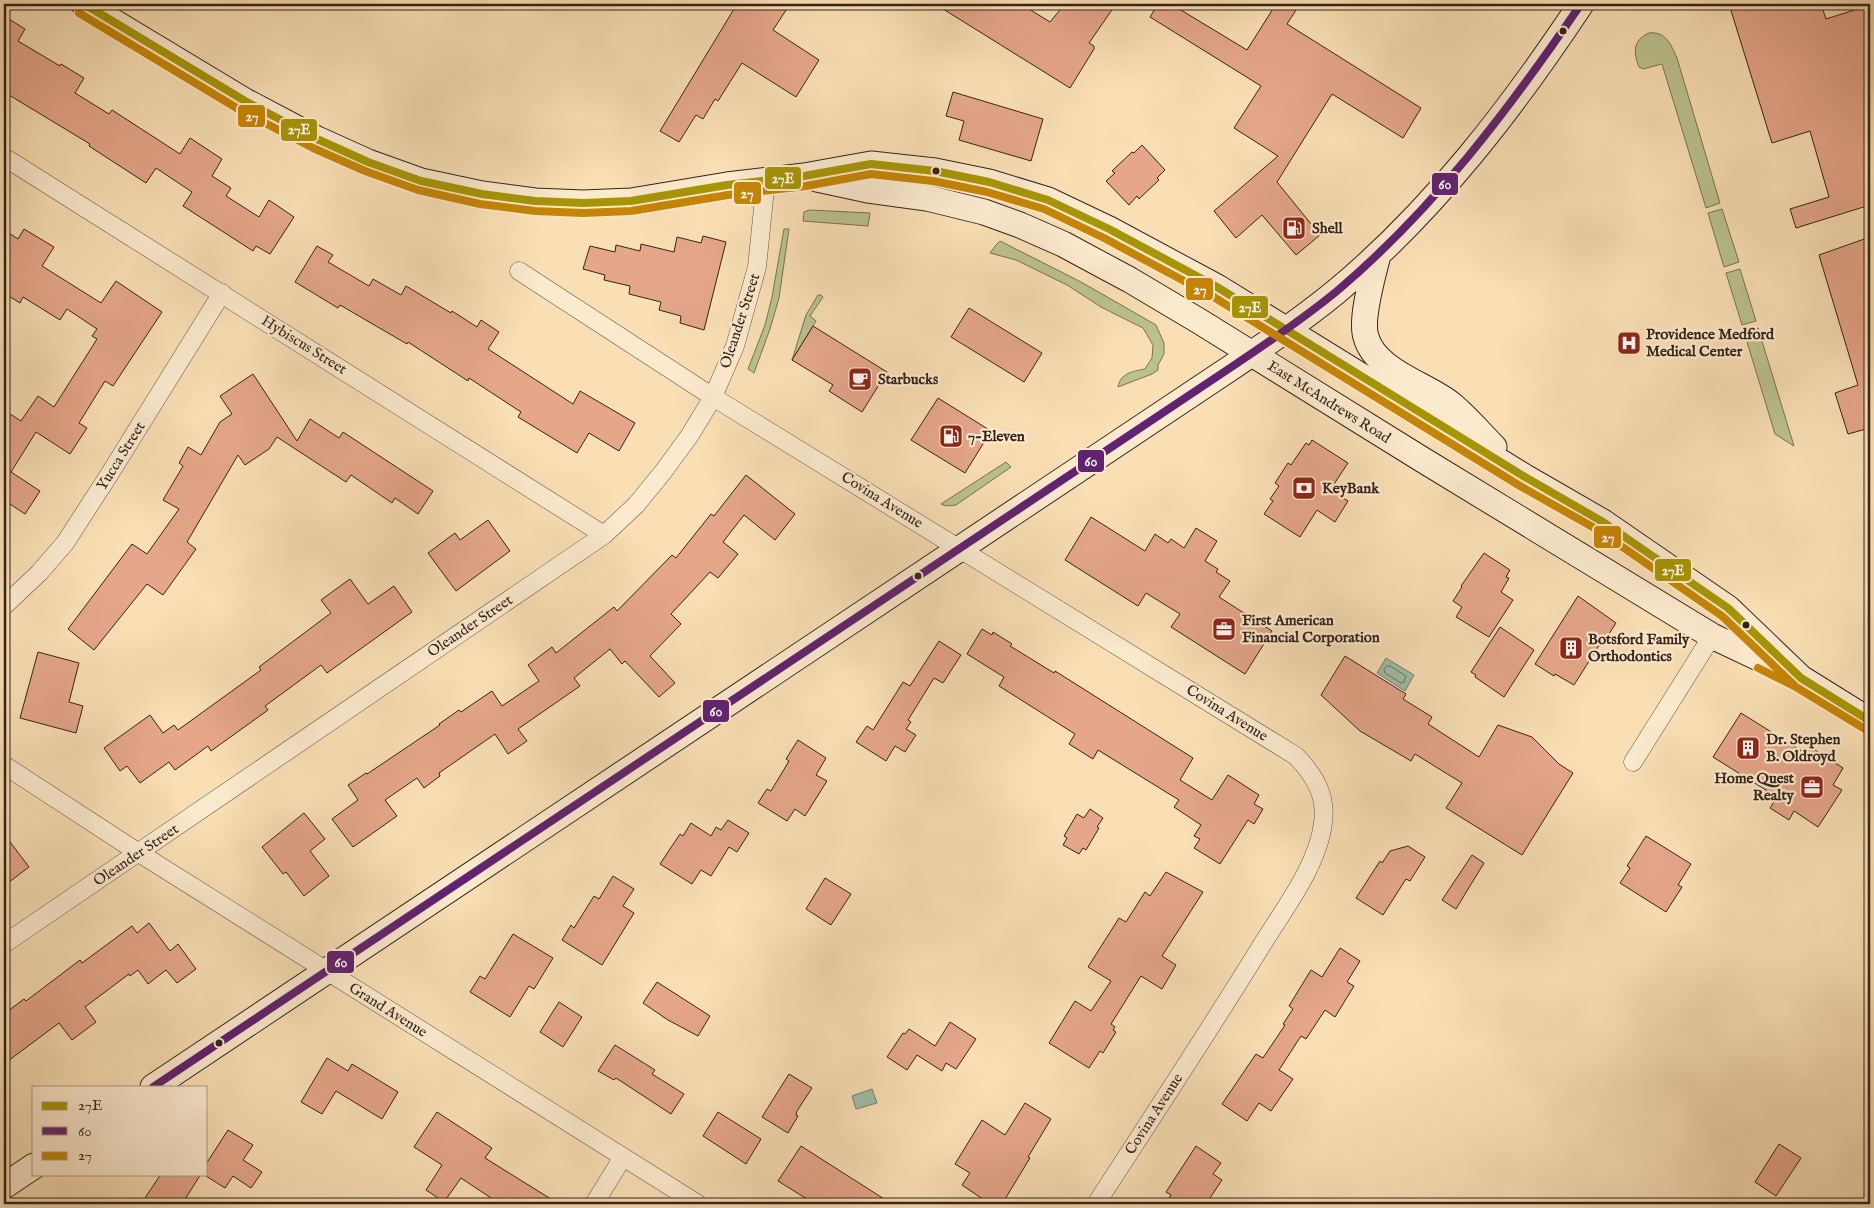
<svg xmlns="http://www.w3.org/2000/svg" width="1874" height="1208" font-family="'IM FELL English',serif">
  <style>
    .green { fill: #bbc28f; stroke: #787254 }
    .water { fill: #9fbda7; stroke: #757f6f }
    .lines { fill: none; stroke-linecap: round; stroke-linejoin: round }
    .shore { stroke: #6a7060; stroke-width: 1 }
    .building { fill: #e5a68a; stroke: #35231a }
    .minor-casing { stroke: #665241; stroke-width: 19 }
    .secondary-casing { stroke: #35231a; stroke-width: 27 }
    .minor { stroke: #fceacf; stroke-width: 18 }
    .secondary { stroke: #fceacf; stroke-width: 25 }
    .bus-1-casing { stroke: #fceacf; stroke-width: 11 }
    .bus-2-casing { stroke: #fceacf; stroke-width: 11 }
    .bus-3-casing { stroke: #fceacf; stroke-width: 11 }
    .bus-1 { stroke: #a79505; stroke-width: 8 }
    .bus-2 { stroke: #602271; stroke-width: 8 }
    .bus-3 { stroke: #c68506; stroke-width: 8 }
    .bus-dot { fill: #35231a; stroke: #fceacf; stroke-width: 2 }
    .labels { text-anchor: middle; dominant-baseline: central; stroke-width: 4.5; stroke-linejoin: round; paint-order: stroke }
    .poi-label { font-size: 15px; font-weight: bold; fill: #35231a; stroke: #fceacf; text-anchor: start }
    .street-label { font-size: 15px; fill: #35231a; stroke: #fceacf }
    .line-badge { stroke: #fceacf; stroke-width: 2 }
    .badge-label { font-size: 14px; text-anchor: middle; font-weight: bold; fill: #fff }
  </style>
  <rect width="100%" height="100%" fill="#fadfb5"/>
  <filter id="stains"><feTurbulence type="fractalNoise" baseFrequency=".004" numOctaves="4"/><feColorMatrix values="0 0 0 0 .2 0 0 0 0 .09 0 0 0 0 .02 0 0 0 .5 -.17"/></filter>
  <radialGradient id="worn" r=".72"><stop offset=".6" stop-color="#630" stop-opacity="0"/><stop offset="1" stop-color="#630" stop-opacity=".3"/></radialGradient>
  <path class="green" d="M1649 33C1666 31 1671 45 1677 58L1720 203 1706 208 1662 64 1643 69 1639 67C1633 52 1633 40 1649 33Z
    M1722 209 1739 262 1724 267 1708 213Z
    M809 210 870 213 868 226 803 221 804 212Z
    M784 229H789L779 298 770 329 754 373 748 369 765 325 772 297Z
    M1000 241 1081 282 1156 325 1164 343V354L1158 365V370L1152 374 1118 387C1120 373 1134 371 1145 369L1152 358 1153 345 1143 328 1101 307 1067 285 1016 260 990 253 996 245Z
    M1740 269 1756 321 1742 325 1726 273Z
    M818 295H821L823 297 810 316 816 321 792 360 806 315Z
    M1758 328 1794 446 1775 434 1744 332Z
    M1006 462 1011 467 956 505 946 506 941 504Z"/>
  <path class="water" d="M1386 658 1414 675 1405 691 1377 673Z
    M872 1089 877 1103 856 1109 852 1096Z"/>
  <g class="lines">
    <path class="shore" d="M1387 666H1390L1406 676 1404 682 1401 683 1385 673 1384 670Z"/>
  </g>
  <path class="building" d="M737 4H790L773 30 819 60 796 97 742 63 718 101 715 99 703 119 696 115 679 142 660 131Z
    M935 4H1021L1050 22 1065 4H1116L1089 43 1094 46V49L1070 88Z
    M1158 4H1171L1247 50 1276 4H1300L1287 24 1421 108 1403 138 1332 94 1277 182 1320 235 1296 255 1262 215 1236 238 1214 211 1278 156 1234 128 1261 86 1150 17Z
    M1729 4H1821L1826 19 1870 5V205L1796 228 1790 209 1829 197 1810 131 1772 143Z
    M4 16 25 29 18 41 60 66 61 64 84 78 75 93 109 114 112 110 180 154 190 138 222 159 212 176 231 188 226 196 259 217 269 200 294 217 270 254 256 246 253 251 183 206 192 192 156 168 146 183 89 146 90 144 4 92Z
    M953 92 1043 119 1031 161 959 140 964 121 946 116Z
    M1142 145 1165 170 1157 178 1159 180 1139 199 1137 196 1129 205 1106 181 1115 173 1112 171 1132 152 1134 153Z
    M24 229 54 247 42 266 101 303 116 281 162 312 113 386 105 381 79 423 87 428 70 454 36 432 11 472 40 491 25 514 4 500V410L21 421 38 396 54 407 97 339 92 336 97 329 67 309 60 320 23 297 20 303 4 293V230L18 239Z
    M703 236 726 242 704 330 680 323 681 316 659 310 661 302 629 294 630 286 604 280 605 275 583 269 590 246 615 252 616 245 640 251 641 244 674 252 677 237 701 243Z
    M1870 237V428L1848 434 1835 393 1858 385 1819 255Z
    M317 246 333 255 328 262 369 286 373 279 401 295 406 286 451 313 452 311 477 327 481 320 499 332 488 349 573 404 580 391 635 423 619 451 589 433 577 453 518 417 521 412 469 378 468 381 408 342 407 344 340 305 338 308 295 282Z
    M969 308 1042 353 1024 382 951 337Z
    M813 326 887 372 862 412 829 391 833 385 792 360Z
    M253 374 297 441 310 419 339 438 343 432 433 491 418 514 395 498 392 503 351 475 346 482 277 437 269 449 245 465 238 455 187 542 196 549 163 595 147 584 94 650 68 629 132 544 147 554 179 509 163 500 183 466 179 463 188 447 201 455 220 422 232 414 220 396Z
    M938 398 991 431 965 473 911 440Z
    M1312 440 1348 463 1330 490 1348 501 1335 522 1317 510 1300 537 1264 514 1273 501 1270 499 1279 486 1275 483 1288 463 1291 465 1306 443 1309 445Z
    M746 475 795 514 775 540 744 515 723 542 738 554 718 578 710 572 671 614 681 624 650 656 675 683 659 697 625 661 622 664 610 649 574 678 580 686 518 729 527 741 508 754 495 734 439 773 440 776 424 788 417 778 385 800 397 816 353 847 332 819 358 800 348 785 366 773 367 774 440 725 439 724 459 710 461 712 492 691 502 706 539 681 528 665 552 647 556 653 614 607 617 611 672 555 676 558 711 514 714 516Z
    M1091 517 1145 551 1155 534 1168 543 1171 539 1184 548 1196 528 1217 541 1205 561 1218 569 1216 572 1230 581 1219 597 1272 631 1245 674 1171 627 1180 614 1146 593 1138 606 1065 560Z
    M488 520 510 551 456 591 428 553 455 533 460 540Z
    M1484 553 1510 570 1506 577 1509 578 1501 592 1513 600 1489 637 1456 617 1462 607 1453 601 1462 587 1461 586Z
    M350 579 368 604 394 586 412 612 327 673 321 665 265 706 268 710 211 751 208 746 175 770 169 762 140 783 127 766 120 771 104 748 150 715 163 733 174 725 178 730 261 670 259 667 331 613 321 600Z
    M1578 596 1616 623 1607 637 1605 636 1574 685 1555 674 1554 676 1535 664Z
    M1500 627 1534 650 1504 697 1475 677 1476 675 1471 672Z
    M982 629 992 635 993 632 1012 644 1010 646 1054 673 1055 671 1193 758 1180 780 1212 800 1228 775 1259 795 1254 804 1263 809 1254 824 1248 820 1220 864 1194 848 1200 839 1194 836 1201 825 1174 807 1179 800 1098 750 1093 759 1069 744 1075 734 999 686 1004 677 967 654Z
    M939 641 961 655 943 683 934 678 908 720 911 722 906 729 916 735 905 752 895 746 886 761 856 742 867 726 873 730 903 682 910 686Z
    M38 652 79 663 69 702 83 706 76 733 20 718Z
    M1345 656 1406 694 1403 699 1432 717 1428 724 1479 757 1498 725 1532 737 1559 764 1573 773 1522 855 1446 808 1462 783 1415 754 1411 761 1360 731 1321 695Z
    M1741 713 1805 753 1809 746 1843 768 1833 785 1842 790 1818 827 1794 811 1789 820 1770 808 1777 797 1713 757Z
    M798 740 826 758 816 775 827 781 805 816 795 809 787 821 758 803 767 789 771 791 789 761 786 759Z
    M1090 809 1103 818 1097 827 1099 828 1086 850 1083 848 1079 854 1063 845 1067 838 1064 836 1077 814 1084 818Z
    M304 813 325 839 310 851 329 876 304 896 286 872 283 874 262 847Z
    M728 820 749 833 737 852 729 847 711 876 701 870 692 884 660 864 680 834 683 836 691 823 711 836 716 827 721 830Z
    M4 834 29 867 4 886Z
    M1646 836 1691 864 1678 885 1682 887 1666 912 1620 883 1630 868 1627 866Z
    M1408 846 1425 857 1410 881 1406 879 1383 915 1356 898 1380 861 1382 863 1390 851Z
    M1472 855 1484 863 1456 909 1442 900Z
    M1166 872 1203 892 1162 956 1176 965 1162 989 1141 976 1111 1024 1115 1027 1113 1030 1116 1032 1103 1053 1100 1051 1089 1068 1049 1043 1075 1001 1091 1011 1111 981 1088 967 1119 918 1126 922 1145 892 1150 896Z
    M613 876 634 889 623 906 634 913 602 965 562 940 571 925 574 928 594 896 599 899Z
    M825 878 851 894 831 925 806 909Z
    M149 923 170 951 178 944 196 969 177 983 166 970 148 984 138 970 130 976 129 974 85 1007 96 1022 72 1040 59 1023 4 1064V1014L24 999 26 1001 80 960 82 963 132 926 137 933Z
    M513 934 553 958 534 989 529 986 510 1017 470 992 480 976 485 979Z
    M1340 948 1360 961 1347 982 1354 986 1335 1017 1325 1010 1306 1039 1301 1036 1279 1070 1293 1079 1271 1111 1259 1103 1247 1121 1222 1104 1256 1054 1263 1058 1285 1025 1283 1024 1293 1009 1289 1006 1311 970 1322 977Z
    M657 982 710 1016 698 1036 668 1020 643 1003Z
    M559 1002 582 1017 563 1047 540 1032Z
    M950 1022 976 1039 956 1069 946 1063 942 1071 917 1055 907 1070 887 1057 903 1033 905 1034 909 1029 935 1046Z
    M615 1045 655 1070 652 1074 684 1094 671 1114 616 1078 614 1080 598 1071Z
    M327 1058 348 1071 352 1064 398 1092 382 1119 336 1091 322 1114 301 1102Z
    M789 1074 812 1088 797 1111 796 1115 798 1116 788 1133 762 1117Z
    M1025 1103 1051 1119 1028 1157 1030 1158 1002 1204H990L962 1185 970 1173 955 1164 982 1120 1005 1135Z
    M437 1112 492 1148 485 1158 559 1204H487L491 1198 461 1178 444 1202 426 1190 442 1165 414 1147Z
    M718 1112 761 1139 746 1164 703 1136Z
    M228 1130 253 1145 243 1160 262 1172 251 1188 233 1176 225 1188 206 1176V1164Z
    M1779 1144 1801 1158 1776 1196 1755 1182Z
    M801 1146 892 1204H815L778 1181Z
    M1196 1146 1221 1163 1213 1174 1222 1180 1206 1204H1165L1171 1195 1166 1192Z
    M161 1174H201L182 1204H141Z"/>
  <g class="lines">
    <g class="minor-casing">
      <path id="minor" d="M4 157 604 535
        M519 271 713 397 1296 756C1314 775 1327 795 1323 823 1318 866 1282 912 1260 948 1207 1034 1151 1119 1096 1204
        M4 606 39 573 65 543 109 475 222 293
        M1633 762 1712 636
        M4 765 139 853 698 1204
        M4 944 604 535 636 505 663 472 690 435 713 397 735 346 757 267 766 179
        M594 1204 623 1157"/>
    </g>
    <g class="secondary-casing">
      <path id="secondary" d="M84 4 245 101 317 139 368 162 421 181 482 194 535 201 583 203 631 201 727 185 804 176 871 164 935 171 989 182 1048 200 1109 229 1217 287 1525 477 1603 522 1728 608 1801 678
        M817 179 868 190 927 198 984 212 1020 225 1063 244 1130 280 1199 321 1423 460 1712 636 1801 678 1870 721
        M1378 255C1373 275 1360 319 1366 337 1375 371 1426 384 1451 404 1467 417 1480 433 1494 447
        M153 1087 1214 379C1256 351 1298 323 1337 291 1434 210 1512 108 1581 4
        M4 1186 34 1166"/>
    </g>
    <use href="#minor" class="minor"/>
    <use href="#secondary" class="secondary"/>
    <g class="bus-1-casing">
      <path id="bus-1" d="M84 4 245 101 317 139 368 162 421 181 482 194 535 201 583 203 631 201 727 185 804 176 871 164 935 171 989 182 1048 200 1109 229 1217 287 1525 477 1603 522 1728 608 1801 678 1870 721"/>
    </g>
    <g class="bus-2-casing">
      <path id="bus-2" d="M153 1087 1230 368C1266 344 1303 319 1337 291 1434 209 1510 108 1581 4"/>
    </g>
    <g class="bus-3-casing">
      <path id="bus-3" d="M79 13 240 110 313 148 365 171 418 190 480 204 535 211 583 213 631 211 728 195 806 186 871 174 933 181 987 192 1044 209 1104 238 1212 296 1520 486 1598 530 1722 616 1794 685
        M1758 668 1796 687 1865 729"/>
    </g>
    <use href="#bus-1" class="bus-1"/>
    <use href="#bus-2" class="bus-2"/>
    <use href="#bus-3" class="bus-3"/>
  </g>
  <defs>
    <g id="fuel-square" transform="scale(1.25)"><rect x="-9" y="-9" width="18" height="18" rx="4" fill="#8f2418" stroke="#fceacf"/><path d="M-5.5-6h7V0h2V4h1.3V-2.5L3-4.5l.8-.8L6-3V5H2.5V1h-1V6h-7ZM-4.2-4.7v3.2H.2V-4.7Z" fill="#fff"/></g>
    <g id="hospital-square" transform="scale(1.25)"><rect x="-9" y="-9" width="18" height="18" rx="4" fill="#8f2418" stroke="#fceacf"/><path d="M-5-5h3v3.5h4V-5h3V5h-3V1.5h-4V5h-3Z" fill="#fff"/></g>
    <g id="cafe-square" transform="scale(1.25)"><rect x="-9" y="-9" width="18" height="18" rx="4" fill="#8f2418" stroke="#fceacf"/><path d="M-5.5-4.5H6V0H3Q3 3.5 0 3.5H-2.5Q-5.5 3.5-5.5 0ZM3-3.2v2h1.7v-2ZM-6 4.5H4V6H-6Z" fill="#fff"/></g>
    <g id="bank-square" transform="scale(1.25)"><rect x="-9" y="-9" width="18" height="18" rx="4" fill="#8f2418" stroke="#fceacf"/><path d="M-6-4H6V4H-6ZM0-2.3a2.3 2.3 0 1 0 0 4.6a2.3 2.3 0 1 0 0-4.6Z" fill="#fff"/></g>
    <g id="office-square" transform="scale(1.25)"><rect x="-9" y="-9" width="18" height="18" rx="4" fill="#8f2418" stroke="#fceacf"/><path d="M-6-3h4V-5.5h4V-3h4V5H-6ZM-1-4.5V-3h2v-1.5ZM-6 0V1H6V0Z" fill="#fff"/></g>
    <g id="building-square" transform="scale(1.25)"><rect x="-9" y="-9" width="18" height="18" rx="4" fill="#8f2418" stroke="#fceacf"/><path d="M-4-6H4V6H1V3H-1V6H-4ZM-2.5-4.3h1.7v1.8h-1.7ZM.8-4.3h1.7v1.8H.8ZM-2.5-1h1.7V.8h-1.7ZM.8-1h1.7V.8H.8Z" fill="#fff"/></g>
  </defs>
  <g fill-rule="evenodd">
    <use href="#fuel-square" x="1294" y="228"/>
    <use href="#hospital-square" x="1629" y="343"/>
    <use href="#cafe-square" x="860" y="379"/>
    <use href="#fuel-square" x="951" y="436"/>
    <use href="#bank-square" x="1304" y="488"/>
    <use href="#office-square" x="1224" y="629"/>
    <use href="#building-square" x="1571" y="648"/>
    <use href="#building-square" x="1748" y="748"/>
    <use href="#office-square" x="1812" y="787"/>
  </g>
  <g class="bus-dot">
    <circle cx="1563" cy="31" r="4.5"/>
    <circle cx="936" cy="171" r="4.5"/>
    <circle cx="918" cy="576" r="4.5"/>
    <circle cx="1746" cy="625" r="4.5"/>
    <circle cx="219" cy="1043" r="4.5"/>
  </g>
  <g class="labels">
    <g class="poi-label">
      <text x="1312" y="228">Shell</text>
      <text x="1646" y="334">Providence Medford<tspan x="1646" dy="17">Medical Center</tspan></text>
      <text x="878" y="379">Starbucks</text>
      <text x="968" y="436">7-Eleven</text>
      <text x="1322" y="488">KeyBank</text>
      <text x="1242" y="620">First American<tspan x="1242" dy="17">Financial Corporation</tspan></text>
      <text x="1588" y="639">Botsford Family<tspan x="1588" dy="17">Orthodontics</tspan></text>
      <text x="1766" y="739">Dr. Stephen<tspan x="1766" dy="17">B. Oldroyd</tspan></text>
      <text x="1794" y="778" text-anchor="end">Home Quest<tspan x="1794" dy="17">Realty</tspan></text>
    </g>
    <g class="street-label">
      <text transform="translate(740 321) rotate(-72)">Oleander Street</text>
      <text transform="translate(304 345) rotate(32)">Hybiscus Street</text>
      <text transform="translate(1329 402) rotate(32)">East McAndrews Road</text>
      <text transform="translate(121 456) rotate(-58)">Yucca Street</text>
      <text transform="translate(882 500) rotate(32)">Covina Avenue</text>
      <text transform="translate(470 626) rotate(-34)">Oleander Street</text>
      <text transform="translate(1227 713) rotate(32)">Covina Avenue</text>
      <text transform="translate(136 855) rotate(-34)">Oleander Street</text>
      <text transform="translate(388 1010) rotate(32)">Grand Avenue</text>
      <text transform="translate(1154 1114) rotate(-57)">Covina Avenue</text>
    </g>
  </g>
  <g class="line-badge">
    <rect x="237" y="104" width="29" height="24" rx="5" fill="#c68506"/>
    <rect x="280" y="118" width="38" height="24" rx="5" fill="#a79505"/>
    <rect x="764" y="166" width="38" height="24" rx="5" fill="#a79505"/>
    <rect x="1431" y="172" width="28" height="24" rx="5" fill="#602271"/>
    <rect x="733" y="181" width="29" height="24" rx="5" fill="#c68506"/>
    <rect x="1185" y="277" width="29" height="24" rx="5" fill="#c68506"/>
    <rect x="1231" y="295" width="38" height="24" rx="5" fill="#a79505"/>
    <rect x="1077" y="449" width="28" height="24" rx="5" fill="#602271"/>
    <rect x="1593" y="525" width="29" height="24" rx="5" fill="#c68506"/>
    <rect x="1654" y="558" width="38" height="24" rx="5" fill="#a79505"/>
    <rect x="702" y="699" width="28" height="24" rx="5" fill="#602271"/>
    <rect x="326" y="950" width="29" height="24" rx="5" fill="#602271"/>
  </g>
  <g class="badge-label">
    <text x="252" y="121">27</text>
    <text x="299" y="134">27E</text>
    <text x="783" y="183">27E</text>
    <text x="1445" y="189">60</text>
    <text x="747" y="198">27</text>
    <text x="1200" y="294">27</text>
    <text x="1250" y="312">27E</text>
    <text x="1091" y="466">60</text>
    <text x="1608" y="542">27</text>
    <text x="1673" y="575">27E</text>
    <text x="716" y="716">60</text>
    <text x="341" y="967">60</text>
  </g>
  <rect width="1874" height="1208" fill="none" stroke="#fadfb5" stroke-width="20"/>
  <rect x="5" y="5" width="1864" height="1198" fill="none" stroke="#35231a" stroke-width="2.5"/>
  <rect x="10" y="10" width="1854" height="1188" fill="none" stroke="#35231a"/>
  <rect x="32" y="1086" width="175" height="90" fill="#fceacf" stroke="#ac9a87"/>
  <rect x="42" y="1102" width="25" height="8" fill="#a79505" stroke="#ac9a87"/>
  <text x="78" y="1110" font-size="15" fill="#35231a">27E</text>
  <rect x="42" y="1127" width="25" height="8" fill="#602271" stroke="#ac9a87"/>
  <text x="78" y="1136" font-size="15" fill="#35231a">60</text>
  <rect x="42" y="1152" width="25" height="8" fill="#c68506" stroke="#ac9a87"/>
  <text x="78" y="1160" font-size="15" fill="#35231a">27</text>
  <rect width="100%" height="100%" filter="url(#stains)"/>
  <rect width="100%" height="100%" fill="url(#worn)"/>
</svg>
